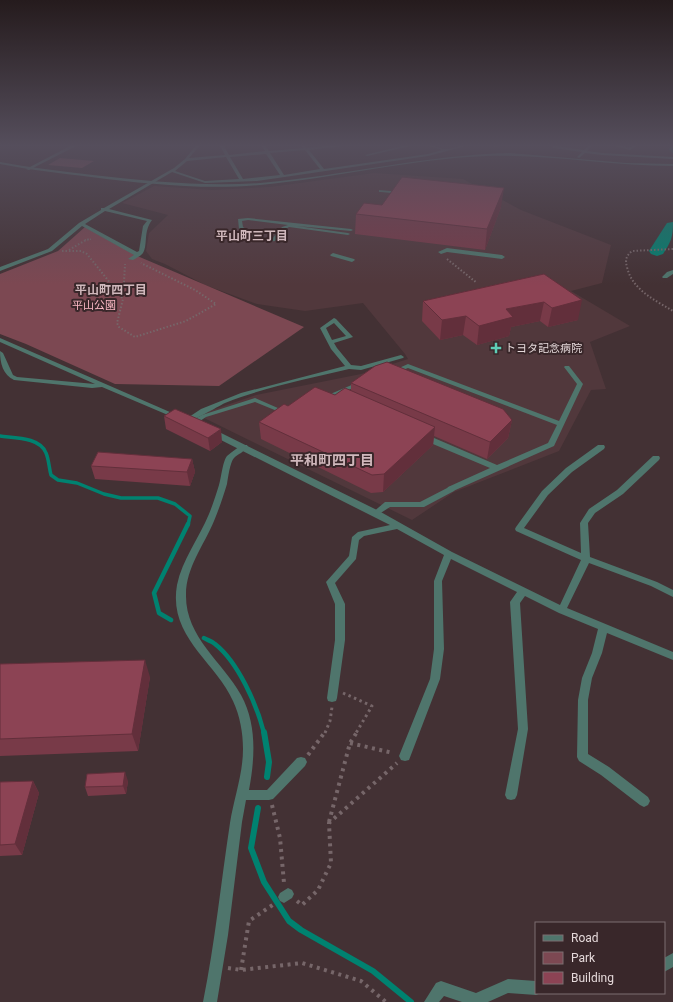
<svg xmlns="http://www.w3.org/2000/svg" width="673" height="1002" font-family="Roboto,'Noto Sans JP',sans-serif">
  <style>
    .built { fill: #51383c }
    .green { fill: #7c4852 }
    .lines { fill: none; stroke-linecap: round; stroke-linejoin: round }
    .stream-far3 { stroke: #008270; stroke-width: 2 }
    .stream-far2 { stroke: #008270; stroke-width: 3.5 }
    .stream-far1 { stroke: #008270; stroke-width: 4.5 }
    .stream { stroke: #008270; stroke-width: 6 }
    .river { fill: #008270; fill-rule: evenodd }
    .path-far3 { stroke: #766669; stroke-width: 1.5; stroke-dasharray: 1 1.5; stroke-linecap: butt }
    .path-far2 { stroke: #766669; stroke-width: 2; stroke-dasharray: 1.5 2; stroke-linecap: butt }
    .path-far1 { stroke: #766669; stroke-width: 3; stroke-dasharray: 2.5 3.5; stroke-linecap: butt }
    .path { stroke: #766669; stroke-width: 4; stroke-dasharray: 3 4.5; stroke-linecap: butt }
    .service { fill: #4f756c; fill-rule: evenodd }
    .minor { fill: #4f756c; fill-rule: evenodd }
    .tertiary { fill: #4f756c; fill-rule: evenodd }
    .wall { fill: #783a48 }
    .shaded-wall { fill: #622f3b }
    .building { fill: #8c4354; stroke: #622f3b }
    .poi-dot { fill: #5eceb7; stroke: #39272a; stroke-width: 1.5 }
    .labels { text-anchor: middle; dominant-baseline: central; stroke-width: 4; stroke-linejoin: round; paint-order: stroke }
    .far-park-label { font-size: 11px; fill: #fcb9c5; stroke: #39272a }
    .far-poi-label { font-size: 11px; fill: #e4d8d9; stroke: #39272a; text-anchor: start }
    .far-neighbourhood-label { font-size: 12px; font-weight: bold; fill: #d0b8bc; stroke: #39272a }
    .neighbourhood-label { font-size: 14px; font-weight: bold; fill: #d0b8bc; stroke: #39272a }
  </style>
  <rect width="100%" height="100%" fill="#433134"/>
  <path class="built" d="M374 173 463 179 521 210 611 245 602 283 571 291 630 326 590 342 606 389 591 390 559 451 454 492 412 520 198 415 256 395 361 374 408 359 405 354 363 303 305 311 257 304 205 285 165 264 152 259 146 251 149 233 168 215 122 203 154 186 212 190 270 187Z"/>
  <path class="green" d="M60 158 94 161 82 168 48 165Z
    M85 227 135 255 304 327 219 386 115 384 26 344 0 334V274L58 251Z"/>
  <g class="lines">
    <path class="stream-far3" d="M673 147 670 149 673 152"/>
    <path class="stream-far2" d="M0 436C14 438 40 437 46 453 49 460 49 468 51 475L58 480 77 483 104 494 121 498H158L175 504 190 516 188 525"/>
    <path class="stream-far1" d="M171 620 159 613 154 593 188 524
      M204 638C207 640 212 641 215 644 238 662 257 705 264 733"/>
    <path class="stream" d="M264 732 269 762 267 777
      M258 808 251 848 264 882 289 921 301 930 373 971 411 1002"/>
    <path class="river" d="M673 222C673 237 671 242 663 254L657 256 651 254 649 251 665 226 667 223Z"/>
    <path class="path-far3" d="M484 144 497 146
      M85 240 92 239"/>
    <path class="path-far2" d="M673 249 632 251C626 256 625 260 627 267 632 290 655 300 673 311
      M69 250 86 240 90 239
      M62 251H81L87 254 123 299 117 323 119 327 135 337 186 321 216 304 195 290 141 263
      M447 259 477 283
      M118 291 124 282 125 264"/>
    <path class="path-far1" d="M343 693 372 706 356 733
      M325 733 330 721 332 707"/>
    <path class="path" d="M350 743 393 753
      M308 755 325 732
      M272 805 280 838 284 883
      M329 822 350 743 357 732
      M297 901 302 905 318 890 331 863 329 823 397 763
      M228 968 241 970 302 963 361 981 386 1002
      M241 970 249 921 274 904"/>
    <path class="service" d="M379 190 402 192 404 193 402 194 381 192H379Z
      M248 218 351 229 353 230 351 231 297 226 348 233 350 234 348 235 289 227 286 229 275 241C261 243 250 236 239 229L238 219ZM248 220 288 225 282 227 272 239C261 239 252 233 243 227L242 221Z
      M447 248 502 255 505 257 502 259 447 252 441 254 438 252Z
      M333 253 354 259 355 260 352 262 331 256 330 255Z
      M255 398 287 412 284 414 282 413 255 402 206 417 194 425H188L187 423 202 415Z
      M451 486 455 489 454 491 424 507H390L376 516 372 513 385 502H420Z"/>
    <path class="minor" d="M0 144H6L0 146Z
      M74 144H80L29 170 26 169Z
      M197 144H201L189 158 225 155 219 144H223L229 155 265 151 260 144H264L269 151 304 148 302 146 304 145 307 148 343 144H360L309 150 324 169 428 154 442 150 423 144C431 144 439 149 446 149 454 149 464 144 473 144L428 156 257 181 205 183 172 172 109 209 152 220C143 232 148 245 143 253 141 256 136 258 133 260L128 259 134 255 82 226 52 251 0 271V267L48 249 79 223 101 210V208H104L174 168 185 159ZM305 150 320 169 284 175 270 153ZM266 154 280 175 243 179 230 157ZM226 157 239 179 205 181 175 171 187 161ZM105 211 147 221 143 226 139 251 137 252 85 224Z
      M410 144H419L367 156 365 155Z
      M553 144H557L556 146 584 150 590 144H594L587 151 602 153 673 157V159L602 155 585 153 579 158 577 157 582 152 553 148Z
      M608 144H616L629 148 635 144H640L630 150Z
      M673 270V274L667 278H663L662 277 667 272Z
      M334 318 336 319 353 337 334 343 337 348 351 365 361 366 401 355 404 357 403 358 361 370 349 369C308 379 265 387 225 403 217 407 190 423 185 422L183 421 201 409 241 393 345 366 331 349 320 328ZM334 323 346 336 332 340 326 328Z
      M0 338 179 416 181 417 177 419 175 418 102 387 92 388 14 380C3 375 0 363 0 351L3 353 13 375 17 377 95 384 0 342Z
      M408 364 559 421 577 384 564 367 565 366H569L583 384 554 446 451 492 447 489 448 487 490 468 421 439 420 437 421 435H427L497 465 548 443 557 425 408 368 393 374 390 372Z
      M361 381 363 382V384L326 399 324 400 321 398Z
      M209 430H215L379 511 452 552 560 605 581 560 516 531 515 529 516 527 542 491 566 468 598 445H604L605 447 604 449 572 472 548 495 524 528 581 553 580 523 589 509 617 490 653 456H659L660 458 659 460 623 494 595 513 588 523 590 557 657 582 673 590V597L651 586 589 563 567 608 673 652V660L607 633 602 653 592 678 588 700V754L609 767 648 797 650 801 648 805 644 807 640 805 601 775 579 761 577 757 578 700 582 678 592 653 598 629 559 613 525 596 520 603 528 729 517 795 515 799 511 800 507 799 505 795 518 729 510 602 517 592 451 559 442 581 444 649 440 679 409 760 405 761 401 760 399 756 430 679 434 649V581L444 555 397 529 364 536 359 540 356 559 335 583 345 604V640L337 698 336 701 332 702 328 701 327 698 335 640V604L326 582 349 556 352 537 358 532 390 525 209 434 208 432Z
      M288 888 292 890 294 894 292 898 284 903 280 901 278 897 280 893Z
      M673 953V967L664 972V958Z
      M508 979 536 981V993H541L536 995 508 993 488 1002H462L444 996 439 1002H424L436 983 441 981 476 993Z"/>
    <path class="tertiary" d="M510 153 626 163 673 164V166C611 166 549 154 486 156 410 159 336 178 260 185 204 190 147 184 91 177 60 173 30 170 0 164V162C31 168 62 171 93 175 148 181 204 187 260 183 343 176 425 155 510 153Z
      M241 445H247L248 447C244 452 238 454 234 458 230 462 228 478 227 484 223 497 219 509 214 521 204 545 186 568 186 594 185 637 222 661 241 695 257 724 255 758 249 790H267L297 758 301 757 305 758 307 762 305 766 273 799 269 800H246L242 822 228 935 217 1002H203C215 943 221 882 230 823 234 798 243 774 243 749 243 733 240 716 233 701 215 661 168 637 177 585 182 560 199 538 209 514 213 504 216 495 219 485 221 479 223 460 227 456 231 452 237 449 241 445Z"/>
  </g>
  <path class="wall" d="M382 205 501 207 485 250 355 234 356 214Z
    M544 274 578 320 548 327 540 321 511 327 509 336 477 345 463 335 440 340 422 321 423 301Z
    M351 383 512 420 508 438 487 459 434 436 433 445 383 492 371 493 261 439 259 422 288 406 351 391Z
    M164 416 222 442 210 451 166 429Z
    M192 459 195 472 190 486 95 479 91 466Z
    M0 664 150 677 138 751 0 756Z
    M33 781 39 793 22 855 0 856V782Z
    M128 781 126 794 88 796 85 787Z"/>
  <path class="shaded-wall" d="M504 188 501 207 485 250 487 229Z
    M582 300 578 320 548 327 552 308Z
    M544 302 540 321 511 327 509 336 477 345 479 326 506 309Z
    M466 316 463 335 440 340 442 320Z
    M512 420 508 438 487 459 490 442Z
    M435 427 433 445 383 492 384 474Z
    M221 429 222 442 210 451 208 438Z
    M192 459 195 472 190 486 187 472Z
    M145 660 150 677 138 751 132 734Z
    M125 772 128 781 126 794 123 786Z
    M33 781 39 793 22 855 15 844Z"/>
  <path class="building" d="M402 177 504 188 487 229 356 214 364 203 382 205Z
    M544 274 582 300 552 308 544 302 506 309 513 317 479 326 466 316 442 320 423 301Z
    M387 362 503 409 512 420 490 442 351 383 375 366Z
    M315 387 335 395 345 388 435 427 384 474 372 475 259 422 284 404 288 406Z
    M175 409 221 429 208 438 164 416Z
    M98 452 192 459 187 472 91 466Z
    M145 660 132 734 0 739V664Z
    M125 772 123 786 85 787 87 774Z
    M33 781 15 844 0 845V782Z"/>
  <linearGradient id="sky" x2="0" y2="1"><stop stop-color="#251b1d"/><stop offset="0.51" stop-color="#554e5c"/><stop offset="1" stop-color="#554e5c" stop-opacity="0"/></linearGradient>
  <rect width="673" height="285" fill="url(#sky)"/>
  <path class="poi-dot" d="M494 342h4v4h4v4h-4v4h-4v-4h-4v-4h4z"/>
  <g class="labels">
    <g class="far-park-label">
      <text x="94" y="305">平山公園</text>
    </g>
    <g class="far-poi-label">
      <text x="505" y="348">トヨタ記念病院</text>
    </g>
    <g class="far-neighbourhood-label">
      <text x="252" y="236">平山町三丁目</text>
      <text x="111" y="290">平山町四丁目</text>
    </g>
    <g class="neighbourhood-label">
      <text x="332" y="460">平和町四丁目</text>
    </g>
  </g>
  <rect x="535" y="922" width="130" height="72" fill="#39272a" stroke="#7d6e70"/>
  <rect x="543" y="935" width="20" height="6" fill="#4f756c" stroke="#7d6e70"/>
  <text x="571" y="942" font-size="12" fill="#e4d8d9">Road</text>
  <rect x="543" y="952" width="20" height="12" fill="#7c4852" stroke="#7d6e70"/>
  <text x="571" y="962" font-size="12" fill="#e4d8d9">Park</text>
  <rect x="543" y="972" width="20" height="12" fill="#8c4354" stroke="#7d6e70"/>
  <text x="571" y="982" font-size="12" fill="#e4d8d9">Building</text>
</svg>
